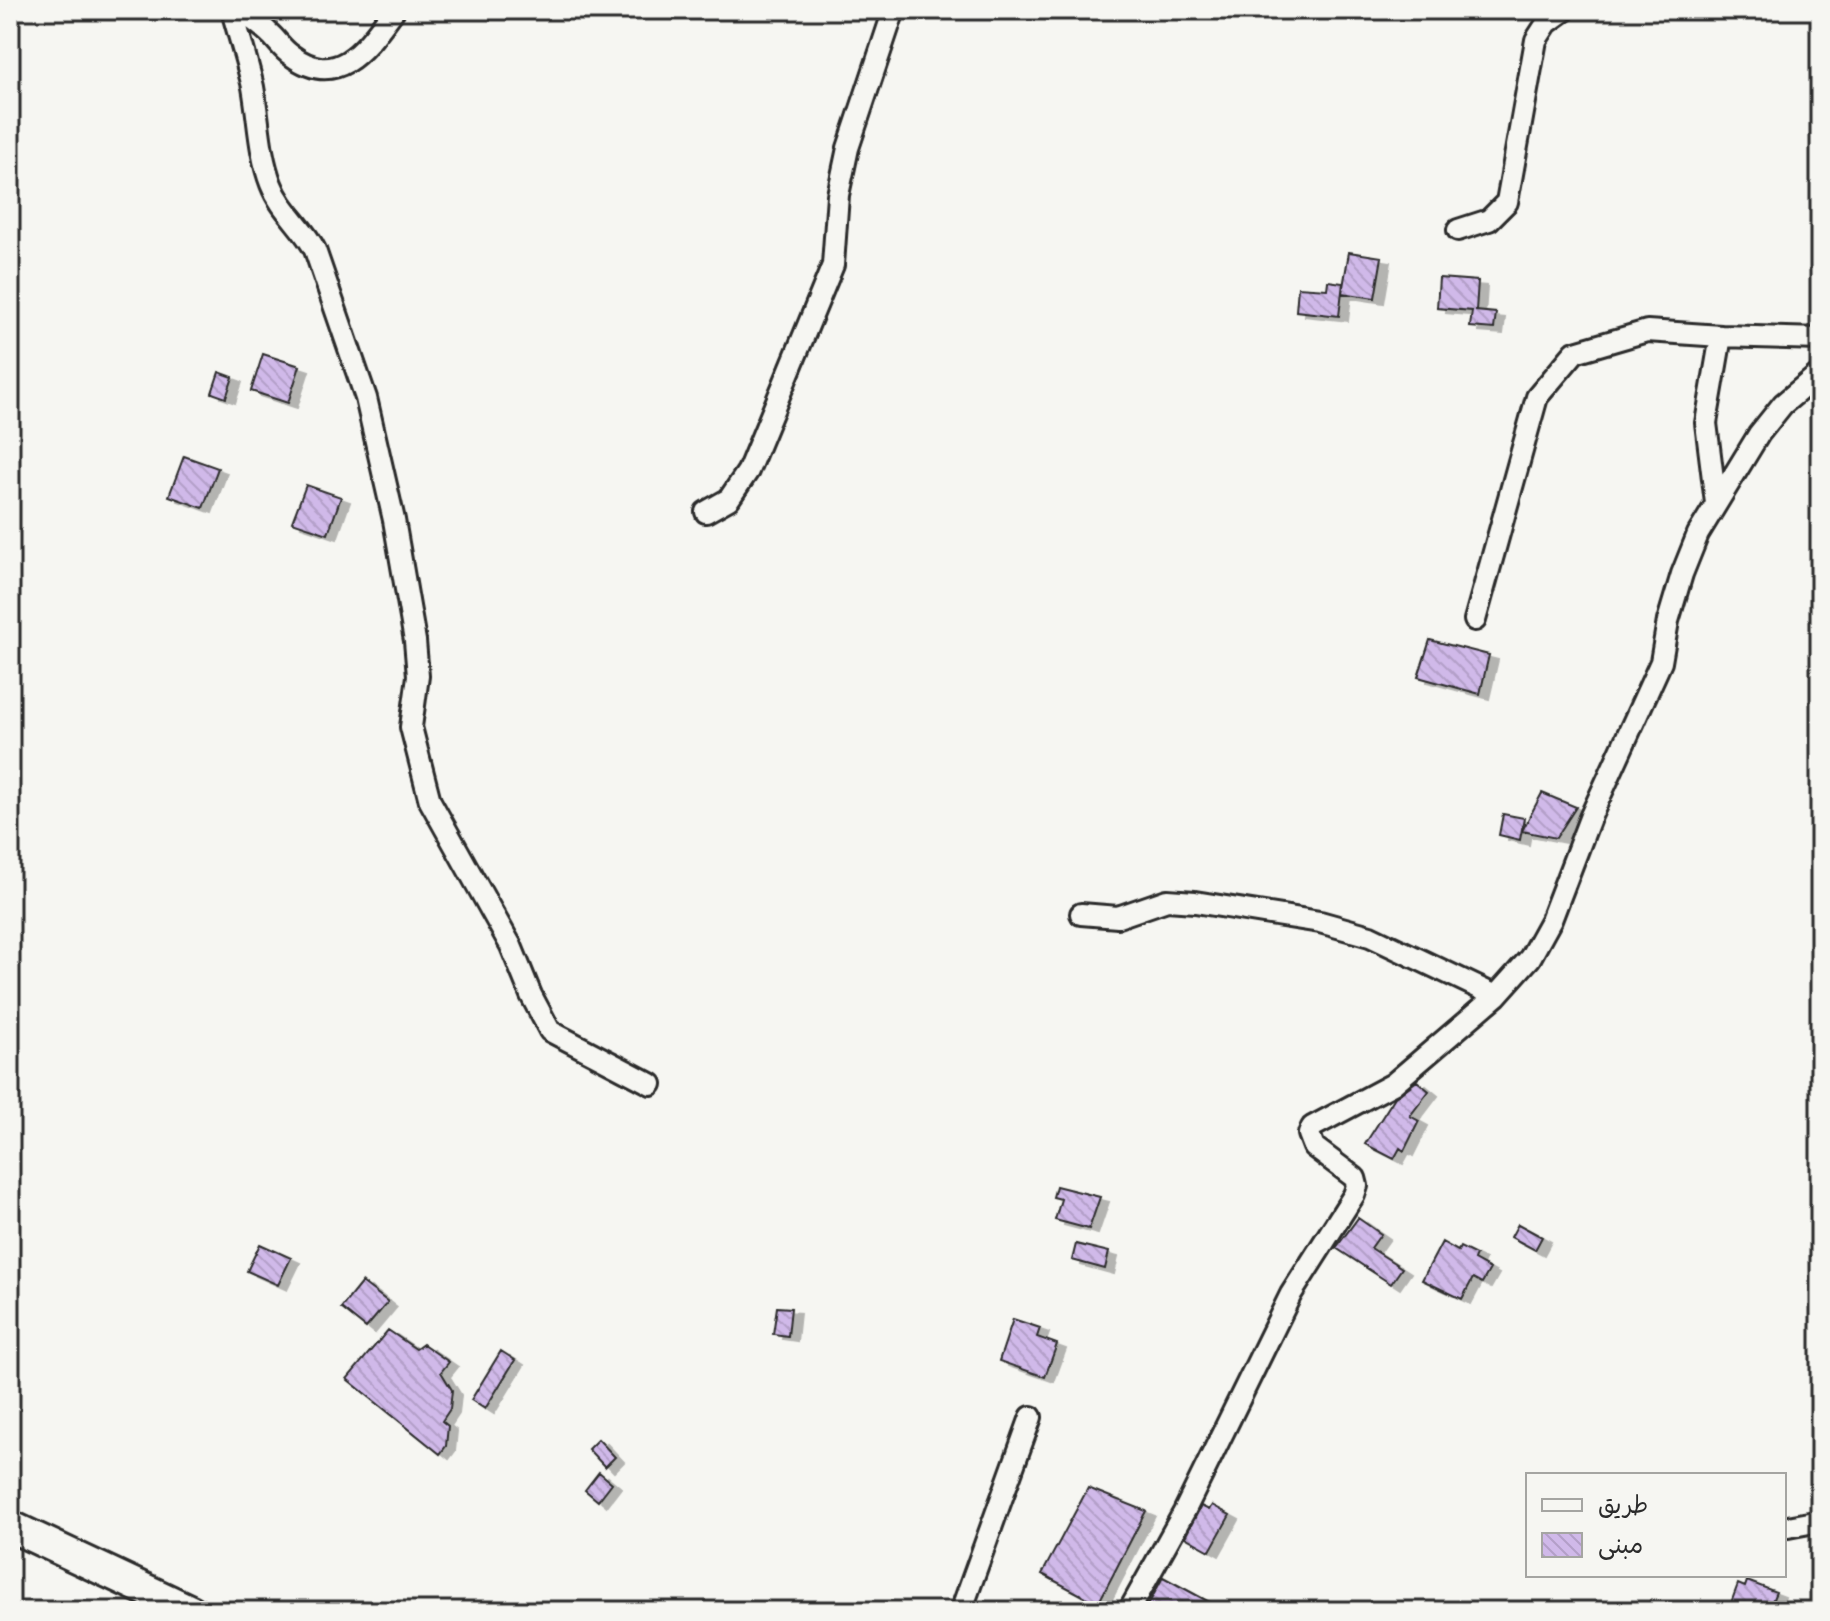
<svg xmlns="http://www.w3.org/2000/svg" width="1830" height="1621" font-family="'Patrick Hand','Playpen Sans Arabic',sans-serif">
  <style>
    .building { fill: url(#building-back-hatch); stroke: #2b2b2b; stroke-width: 2; filter: url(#shadow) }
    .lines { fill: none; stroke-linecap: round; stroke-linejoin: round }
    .street-casing { stroke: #2b2b2b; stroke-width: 26 }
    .secondary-casing { stroke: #2b2b2b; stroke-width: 36 }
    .street { stroke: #f6f6f2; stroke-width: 20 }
    .secondary { stroke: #f6f6f2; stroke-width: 30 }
  </style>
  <defs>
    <pattern id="building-back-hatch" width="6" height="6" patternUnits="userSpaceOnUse" patternTransform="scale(2)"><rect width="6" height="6" fill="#d0b9e9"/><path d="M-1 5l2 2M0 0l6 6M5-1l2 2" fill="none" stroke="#b39fc8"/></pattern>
    <filter id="shadow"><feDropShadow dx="9" dy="5" stdDeviation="0" flood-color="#0004"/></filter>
  </defs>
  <rect width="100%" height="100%" fill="#f6f6f2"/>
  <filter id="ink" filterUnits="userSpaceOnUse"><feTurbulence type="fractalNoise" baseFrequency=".0125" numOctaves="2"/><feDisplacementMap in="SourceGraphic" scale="16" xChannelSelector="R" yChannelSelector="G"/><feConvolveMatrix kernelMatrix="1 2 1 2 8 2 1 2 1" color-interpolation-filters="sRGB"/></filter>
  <g filter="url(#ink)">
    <path class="building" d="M1349 252 1382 257 1375 298 1342 293Z
      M1439 278 1478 281 1476 311 1496 313 1494 329 1470 327 1472 311 1437 308Z
      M1328 281 1343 283 1339 316 1296 311 1298 287 1327 289Z
      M263 354 300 366 288 403 251 391Z
      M219 372 233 377 226 398 212 393Z
      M184 456 218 468 203 508 169 496Z
      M306 485 341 497 328 534 292 522Z
      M1430 640 1489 655 1480 694 1418 677Z
      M1542 793 1576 807 1556 838 1522 831Z
      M1503 814 1524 818 1520 840 1499 835Z
      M1417 1081 1429 1091 1410 1116 1419 1121 1404 1151 1400 1148 1394 1159 1365 1144 1395 1097Z
      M1056 1186 1100 1197 1089 1229 1055 1220 1061 1199 1053 1197Z
      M1358 1218 1381 1234 1371 1248 1402 1268 1391 1284 1336 1248Z
      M1518 1224 1542 1237 1535 1250 1511 1237Z
      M1442 1242 1458 1251 1460 1247 1476 1255 1474 1260 1490 1269 1482 1283 1473 1278 1462 1299 1422 1280Z
      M260 1244 291 1258 278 1285 247 1271Z
      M1076 1244 1109 1252 1105 1269 1072 1260Z
      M362 1282 388 1302 366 1328 341 1308Z
      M777 1307 791 1308 788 1336 773 1334Z
      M1013 1319 1040 1328 1037 1337 1057 1344 1045 1377 999 1361Z
      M388 1330 416 1349 423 1344 449 1362 441 1372 452 1390 450 1409 442 1421 448 1426 446 1446 440 1454 347 1379Z
      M501 1351 515 1360 485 1409 471 1400Z
      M598 1439 615 1457 605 1467 588 1449Z
      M599 1472 612 1483 598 1501 585 1490Z
      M1088 1488 1146 1511 1098 1604 1042 1574Z
      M1212 1505 1230 1515 1210 1551 1185 1537 1201 1506 1209 1510Z
      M1163 1577 1226 1611H1145Z
      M1747 1581 1776 1592 1768 1611H1728L1738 1584 1745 1587Z"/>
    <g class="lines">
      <g class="street-casing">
        <path id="street" d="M232 10C239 36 247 61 253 87 259 120 259 153 271 184 281 211 303 226 315 250L366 398 394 520 415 641 418 676 411 727 430 801 511 946 531 995 550 1031 651 1084
          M239 10C249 17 260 24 269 33 277 40 282 49 291 55 339 91 367 46 394 10
          M1458 230 1489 220 1507 202 1536 40 1547 23 1565 10
          M1721 336 1820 339
          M706 512 729 499 748 471 833 265 838 195 848 148 894 10
          M1475 620 1537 397 1575 352 1647 331 1721 336 1706 423 1716 503
          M1081 914 1118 917 1167 900 1195 902 1320 922 1370 936 1496 996
          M1788 1527 1820 1521
          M961 1611 1031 1417
          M1129 1611 1184 1512 1291 1294 1354 1195 1357 1186 1355 1178 1314 1147 1309 1134 1312 1127 1393 1084 1496 996 1530 958 1551 920 1590 818 1661 662 1668 621 1682 574 1698 534 1759 434 1783 404 1820 373"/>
      </g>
      <g class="secondary-casing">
        <path id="secondary" d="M10 1526 191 1611"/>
      </g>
      <use href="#street" class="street"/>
      <use href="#secondary" class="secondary"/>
    </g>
  </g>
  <rect width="1830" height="1621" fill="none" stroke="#f6f6f2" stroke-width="40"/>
  <rect x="20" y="20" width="1790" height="1581" fill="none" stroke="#2b2b2b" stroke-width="3" filter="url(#ink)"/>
  <rect x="1526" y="1473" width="260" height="104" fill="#f6f6f2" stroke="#a5a5a2" stroke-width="2"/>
  <rect x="1542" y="1499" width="40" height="12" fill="#f6f6f2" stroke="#a5a5a2" stroke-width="2"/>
  <text x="1598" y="1513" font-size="24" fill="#2b2b2b">طريق</text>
  <rect x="1542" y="1533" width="40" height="24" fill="url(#building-back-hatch)" stroke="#a5a5a2" stroke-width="2"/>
  <text x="1598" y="1553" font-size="24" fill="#2b2b2b">مبنى</text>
</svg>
